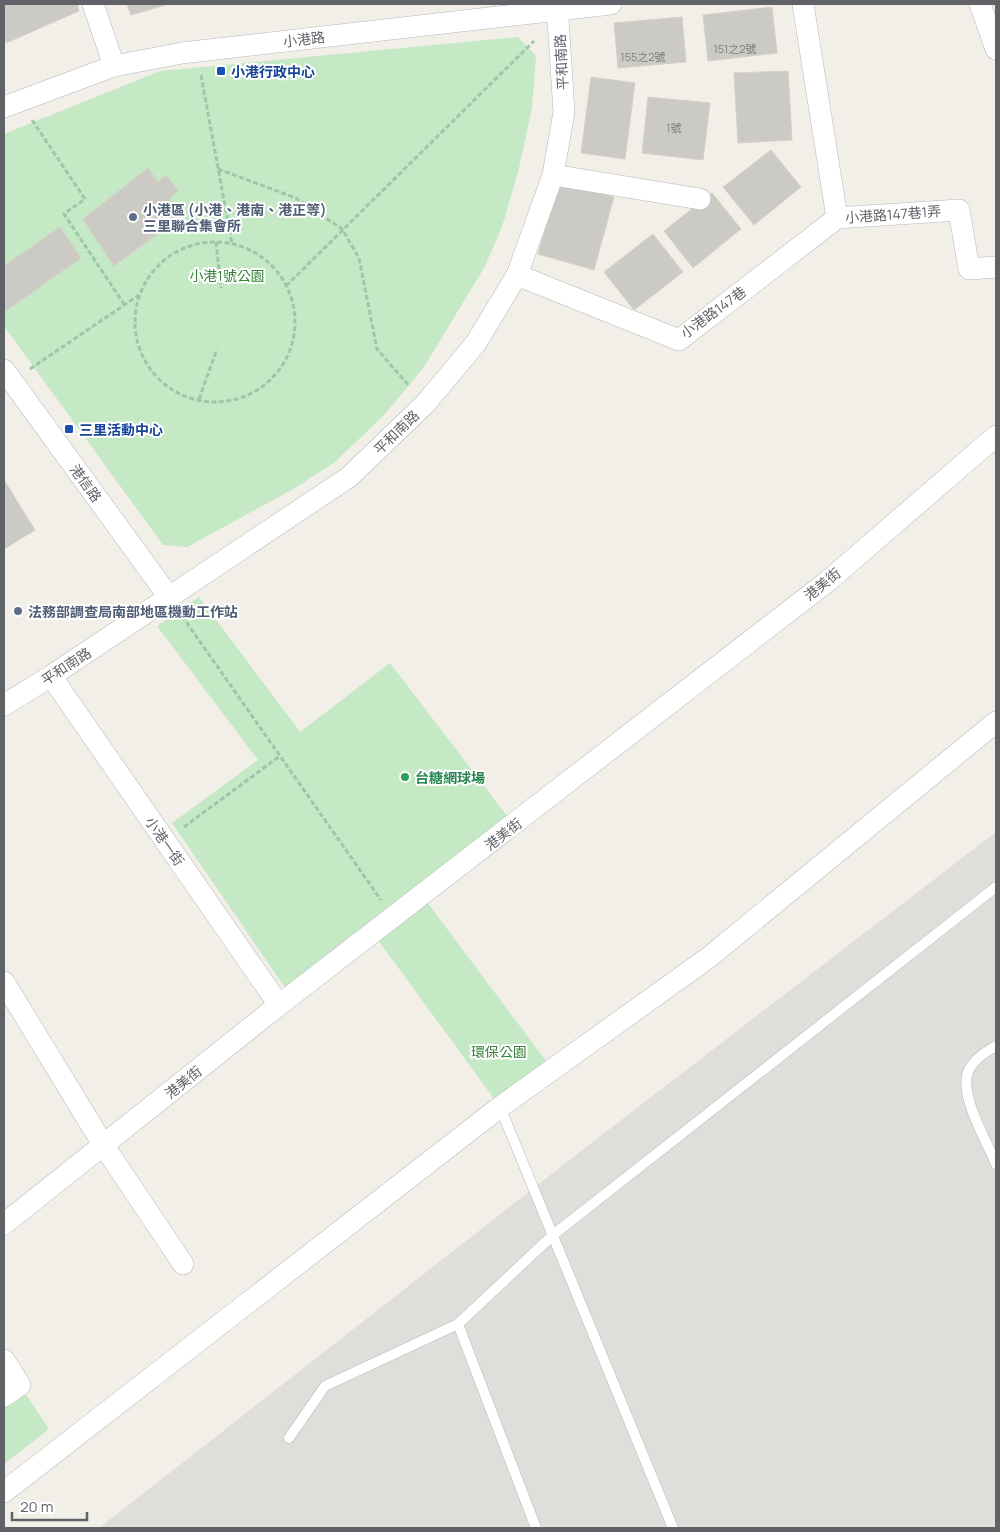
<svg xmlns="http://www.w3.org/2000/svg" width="1000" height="1532" font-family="Manrope,'Noto Sans TC',sans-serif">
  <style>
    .industrial { fill: #e0deda }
    .green { fill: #c5e8c5 }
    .building { fill: #cccac5; stroke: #d6d1c6 }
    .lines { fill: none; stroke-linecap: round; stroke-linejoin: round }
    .lane-casing { stroke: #b5b8bc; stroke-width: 11 }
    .street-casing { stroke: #b5b8bc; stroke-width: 22 }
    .path { stroke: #9cc7a9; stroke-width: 3; stroke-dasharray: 5 2.5; stroke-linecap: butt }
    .lane { stroke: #fff; stroke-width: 10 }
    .street { stroke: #fff; stroke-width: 21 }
    .transit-dot { fill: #1a4fb4; stroke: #fff; stroke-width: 2 }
    .service-dot { fill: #5c6f8a; stroke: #fff; stroke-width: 2 }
    .leisure-dot { fill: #2e9e5b; stroke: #fff; stroke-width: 2 }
    .labels { text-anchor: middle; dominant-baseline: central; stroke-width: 4; stroke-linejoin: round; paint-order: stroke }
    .number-label { font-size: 11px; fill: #7a7d7f }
    .street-label { font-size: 14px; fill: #5f6368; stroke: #fff }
    .transit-label { font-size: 14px; font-weight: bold; fill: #164399; stroke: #fff; text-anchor: start }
    .service-label { font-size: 14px; font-weight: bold; fill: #4e5e75; stroke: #fff; text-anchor: start }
    .park-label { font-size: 14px; fill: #348238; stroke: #fff }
    .leisure-label { font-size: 14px; font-weight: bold; fill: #27864d; stroke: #fff; text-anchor: start }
  </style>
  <rect width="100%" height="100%" fill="#f1efe8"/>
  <path class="industrial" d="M996 832V1528H99L581 1151Z"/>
  <path class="green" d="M518 37 536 56 532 108 519 168 502 227 484 268 424 367 384 415 335 462 295 488 187 547 163 545 4 326V134L160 71Z
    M199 597 300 732 390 663 511 821 418 890 546 1061 495 1100 367 925 286 989 172 823 258 760 157 626Z
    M25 1393 49 1429 4 1464V1408Z"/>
  <path class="building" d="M4 4H77L79 11 6 43Z
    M127 4H169L131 15Z
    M772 7 777 53 708 61 703 15Z
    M682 17 686 62 618 68 614 23Z
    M788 71 792 140 738 143 734 73Z
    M591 77 635 83 625 159 581 153Z
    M648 97 710 103 703 160 642 153Z
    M771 150 801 187 754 225 723 187Z
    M148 168 158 182 166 175 178 191 169 199 182 216 114 266 83 219Z
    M559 182 614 197 594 270 538 254Z
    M712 193 741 229 693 268 664 231Z
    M60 227 81 258 4 312V266Z
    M653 234 683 272 634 310 604 272Z
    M4 480 35 530 4 549Z"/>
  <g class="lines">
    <g class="lane-casing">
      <path id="lane" d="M996 1046C987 1051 972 1061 968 1072 959 1095 987 1142 996 1164
        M500 1107 673 1528
        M289 1438 325 1386 458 1324
        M536 1528 458 1324 553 1235 996 887"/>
    </g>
    <g class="street-casing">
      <path id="street" d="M93 4 114 66
        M803 4 837 218
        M980 4 996 49
        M4 107 114 66 182 53 611 4
        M553 175 700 199
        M837 218 959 210 969 269 996 267
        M517 275 679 340 837 218
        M4 370 169 597
        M51 676 279 1005
        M4 705 51 676 349 477 425 404 476 343 517 275 553 175 564 112 557 4
        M4 982 104 1146 183 1264
        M4 1224 279 1005 828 581 996 436
        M4 1360 20 1385 4 1396
        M4 1492 500 1107 708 958 996 722"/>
    </g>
    <path class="path" d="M201 75 232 244
      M32 120 85 199 64 214 124 304
      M218 169 296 198 342 229 359 258 377 349 409 386
      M216 242 221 288
      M135 322a80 80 0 1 1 160 0a80 80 0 1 1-160 0Z
      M286 286 534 41
      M30 369 139 295
      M199 399 217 349
      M182 616 381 900
      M184 827 280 756"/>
    <use href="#lane" class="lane"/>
    <use href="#street" class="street"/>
  </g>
  <g class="transit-dot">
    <rect x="216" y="66" width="10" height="10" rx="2.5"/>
    <rect x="64" y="424" width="10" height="10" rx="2.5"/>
  </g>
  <g class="service-dot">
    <circle cx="133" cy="217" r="5"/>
    <circle cx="18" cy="611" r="5"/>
  </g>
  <circle class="leisure-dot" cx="405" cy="777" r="5"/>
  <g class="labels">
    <g class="number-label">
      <text x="735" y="48">151之2號</text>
      <text x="643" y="56">155之2號</text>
      <text x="674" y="127">1號</text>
    </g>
    <g class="street-label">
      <text transform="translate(304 39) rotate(-7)">小港路</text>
      <text transform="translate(561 62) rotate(-93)">平和南路</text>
      <text transform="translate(893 214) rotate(-4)">小港路147巷1弄</text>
      <text transform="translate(713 312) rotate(-36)">小港路147巷</text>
      <text transform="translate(396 432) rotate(-44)">平和南路</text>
      <text transform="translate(86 483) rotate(54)">港信路</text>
      <text transform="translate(822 584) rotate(-39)">港美街</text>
      <text transform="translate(66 666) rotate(-33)">平和南路</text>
      <text transform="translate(503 834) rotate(-38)">港美街</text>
      <text transform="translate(165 841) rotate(55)">小港一街</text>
      <text transform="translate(183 1082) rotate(-39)">港美街</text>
    </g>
    <g class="transit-label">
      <text x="231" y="71">小港行政中心</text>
      <text x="79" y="429">三里活動中心</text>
    </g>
    <g class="service-label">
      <text x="143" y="209">小港區 (小港、港南、港正等)<tspan x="143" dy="16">三里聯合集會所</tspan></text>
      <text x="28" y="611">法務部調查局南部地區機動工作站</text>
    </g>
    <g class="park-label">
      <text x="227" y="275">小港1號公園</text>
      <text x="499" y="1051">環保公園</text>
    </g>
    <g class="leisure-label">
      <text x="415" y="777">台糖網球場</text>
    </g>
  </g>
  <rect width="1000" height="1532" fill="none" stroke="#5f6368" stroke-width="10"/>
  <path d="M12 1512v8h75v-8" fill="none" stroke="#5f6368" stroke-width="2.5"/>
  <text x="20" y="1512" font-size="15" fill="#5f6368" stroke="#ffffff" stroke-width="4" paint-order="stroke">20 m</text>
</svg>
